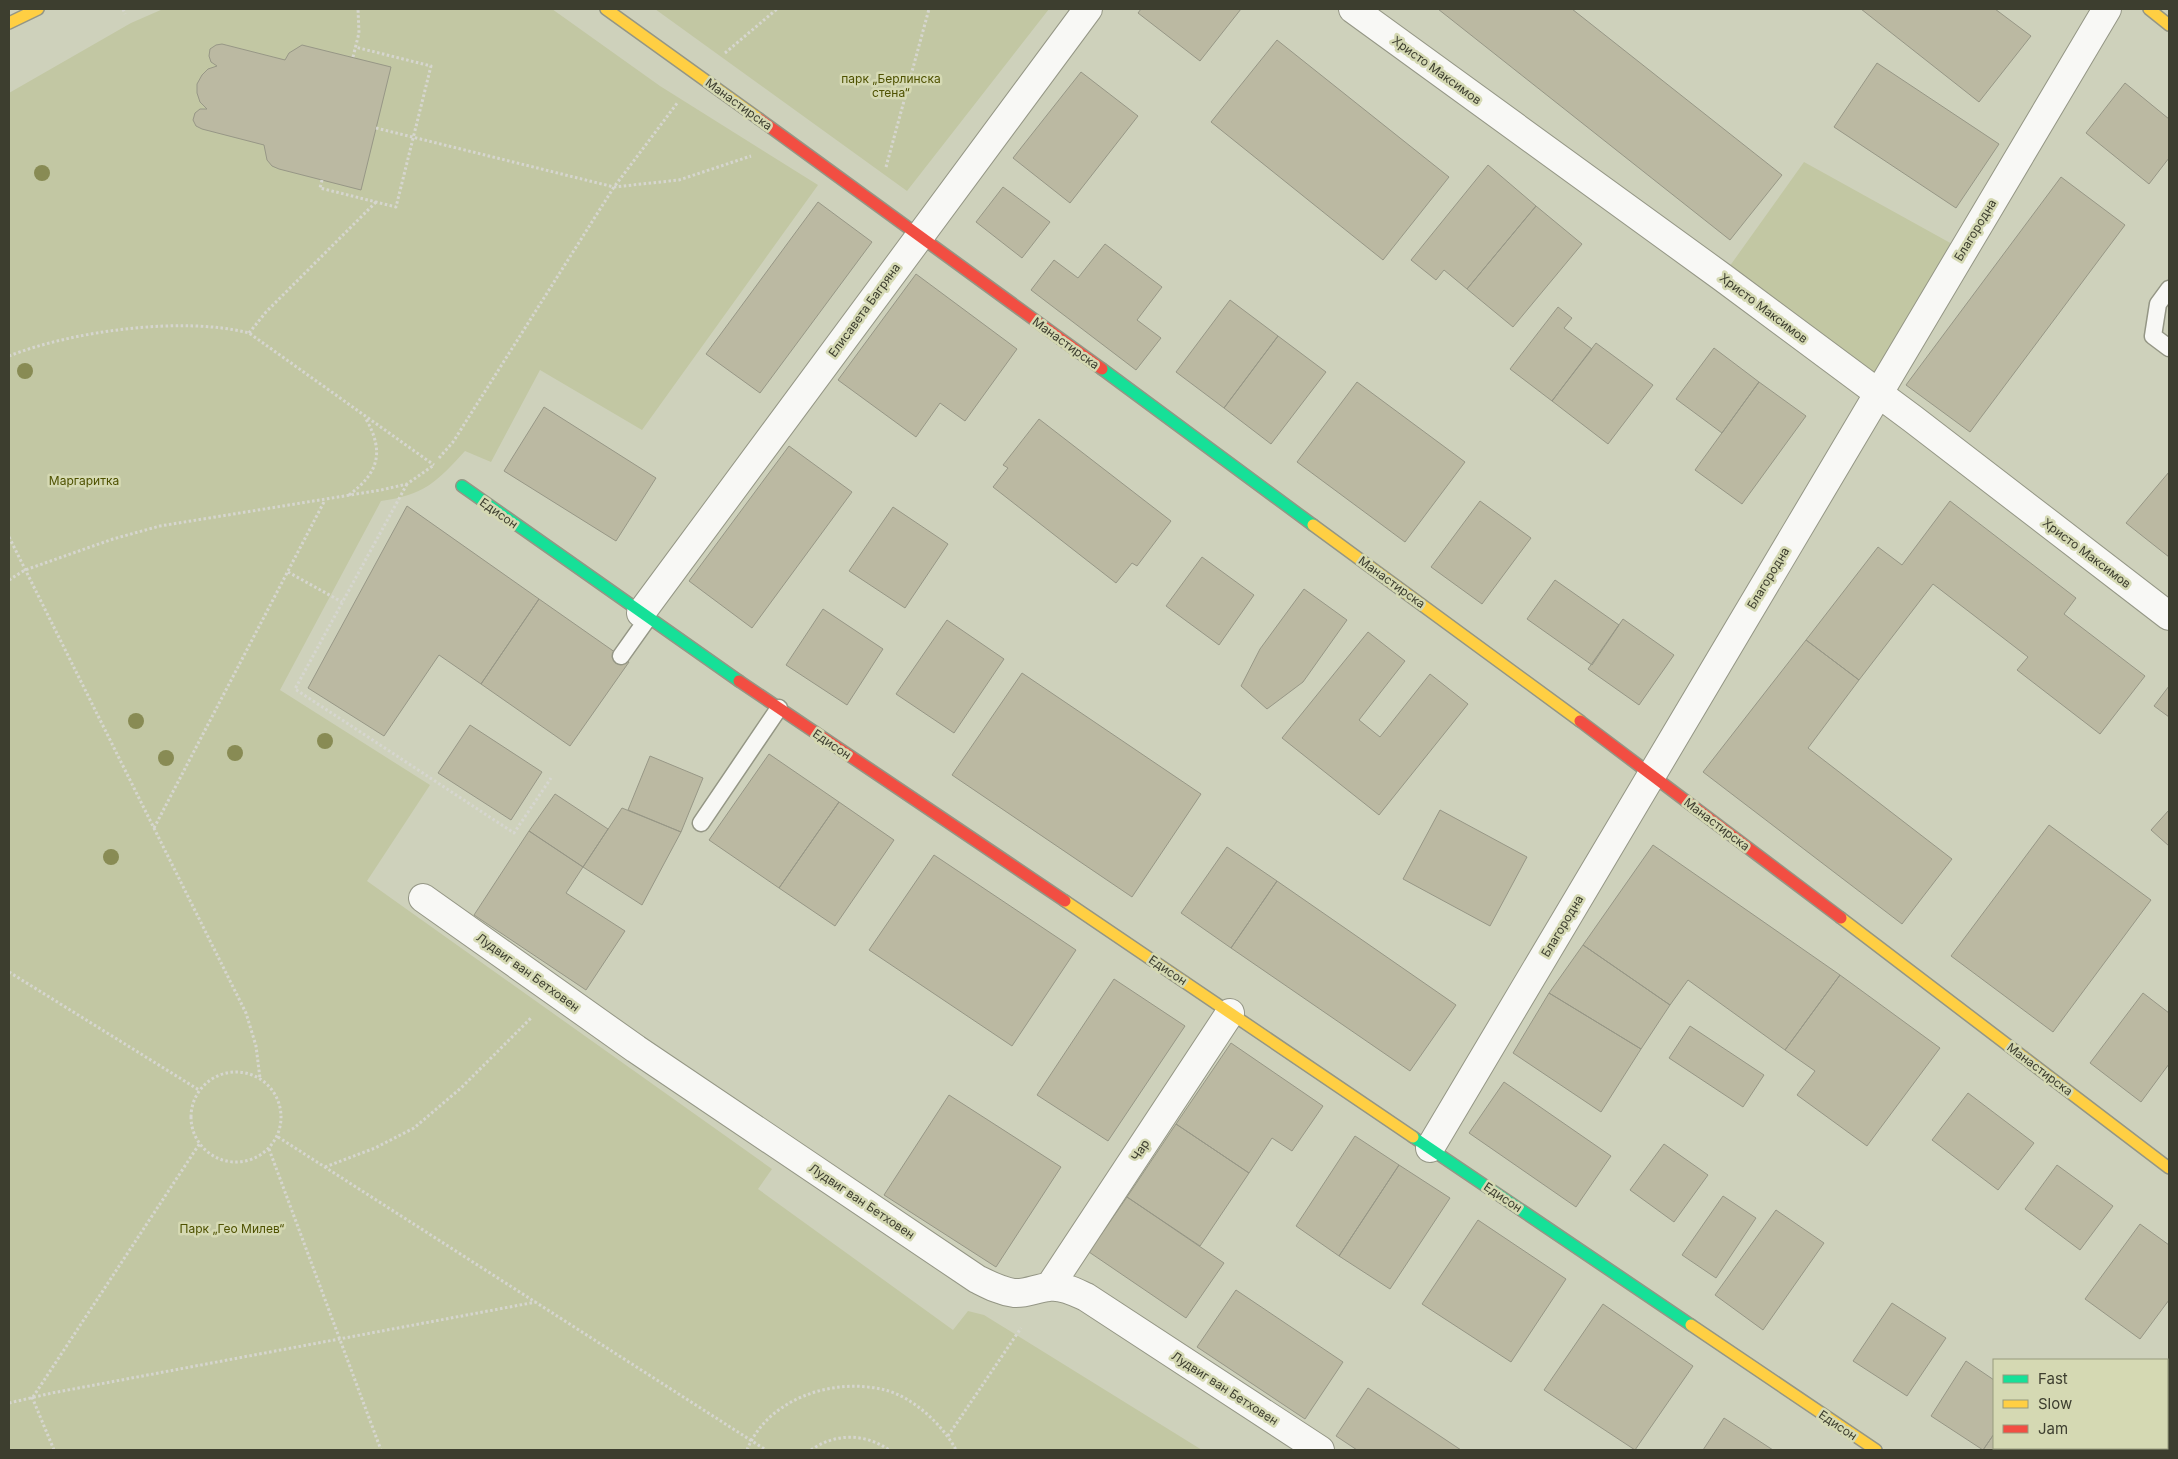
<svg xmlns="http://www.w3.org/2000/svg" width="2178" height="1459" font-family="Inter,sans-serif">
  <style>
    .green { fill: #c2c7a3 }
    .building { fill: #bbb9a2; stroke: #979786 }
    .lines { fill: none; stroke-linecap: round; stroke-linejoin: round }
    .lane-casing { stroke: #949685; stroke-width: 19 }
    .street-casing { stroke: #949685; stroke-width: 30 }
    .fast-casing { stroke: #949685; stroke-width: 14 }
    .slow-casing { stroke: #949685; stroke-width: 14 }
    .jam-casing { stroke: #949685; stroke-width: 14 }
    .path { stroke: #d6d6cf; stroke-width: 3; stroke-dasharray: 2.5 2.5; stroke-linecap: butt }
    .lane { stroke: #f8f8f5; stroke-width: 16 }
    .street { stroke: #f8f8f5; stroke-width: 28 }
    .fast { stroke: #16e098; stroke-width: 11 }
    .slow { stroke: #ffcf43; stroke-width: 11 }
    .jam { stroke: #f24e42; stroke-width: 11 }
    .tree { fill: #888b54 }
    .labels { text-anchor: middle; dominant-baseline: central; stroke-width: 5; stroke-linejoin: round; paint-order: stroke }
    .street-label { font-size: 12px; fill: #3d3e2f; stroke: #d5d9b3 }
    .park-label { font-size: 12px; fill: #4e5100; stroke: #d5d9b3 }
  </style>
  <rect width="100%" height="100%" fill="#ced1bb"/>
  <path class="green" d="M163 9H552L660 86 818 185 642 430 540 370 491 462 465 451C437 482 424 495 381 501L280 690 430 785 367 881 772 1169 758 1189 953 1330 968 1311 984 1315 1202 1450H9V93L131 23Z
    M655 9H1049L907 191Z
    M1804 162 1963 250 1878 393 1722 277Z"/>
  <path class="building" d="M1141 9H1241L1200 61 1138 13Z
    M1438 9H1572L1782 175 1730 240Z
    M1861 9H1995L2031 36 1979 102Z
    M1277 40 1449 177 1383 260 1211 122Z
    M222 44 285 60 289 53 302 45 391 67 361 190 279 169 272 166 267 160 264 145 202 129 196 126 193 120 195 113 200 109H207L200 102 197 93V84L202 75 208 69 217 66 211 62 209 56 210 49 216 45Z
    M1877 63 1999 144 1956 208 1834 127Z
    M1081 72 1138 116 1070 203 1013 158Z
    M2125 83 2169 119V158L2149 184 2086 133Z
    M1488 165 1536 206 1467 289 1444 270 1436 280 1411 260Z
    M2061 177 2125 225 1970 432 1906 385Z
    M1003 187 1050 222 1022 258 976 222Z
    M818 202 872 242 760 393 706 354Z
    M1536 206 1582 244 1513 327 1467 289Z
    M1105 244 1162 287 1137 320 1161 338 1136 370 1031 290 1054 260 1078 278Z
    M916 274 1017 349 965 421 940 403 916 437 838 380Z
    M1230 300 1278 336 1224 408 1176 372Z
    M1558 307 1572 318 1564 328 1592 349 1552 401 1510 369Z
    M1278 336 1326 372 1271 444 1224 408Z
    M1596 343 1653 385 1608 444 1552 401Z
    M1714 348 1759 382 1722 433 1676 399Z
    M1357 382 1465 462 1405 542 1297 462Z
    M1759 382 1806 416 1742 504 1695 470Z
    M544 407 656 478 616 541 504 471Z
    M1039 419 1171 521 1137 566 1132 563 1116 583 993 487 1008 468 1003 465Z
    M789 446 852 492 752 628 689 581Z
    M2169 472V557L2126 523Z
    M1480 501 1531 538 1482 604 1431 567Z
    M1950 501 2076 598 2064 614 2145 676 2100 734 2017 670 2028 657 1933 584 1859 680 1806 640 1878 547 1902 565Z
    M407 506 539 599 481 684 439 655 384 736 308 688Z
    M893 507 948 544 905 608 849 571Z
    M1202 557 1254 595 1219 645 1166 606Z
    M1555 580 1619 625 1592 665 1527 619Z
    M1304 589 1347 620 1303 682 1267 709 1241 686 1260 649Z
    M539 599 629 662 570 746 481 684Z
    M823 609 883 649 847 705 786 665Z
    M1623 619 1674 655 1639 705 1588 669Z
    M947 620 1004 659 954 733 896 694Z
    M1368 632 1405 661 1359 720 1380 737 1430 674 1468 704 1379 815 1282 738Z
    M1806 640 1859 680 1808 748 1952 859 1902 924 1703 772Z
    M1022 673 1201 794 1132 897 952 775Z
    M2169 686V717L2154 706Z
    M470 725 542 772 511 820 438 773Z
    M769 754 839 802 779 888 709 840Z
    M650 756 703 778 681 832 628 810Z
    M555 794 608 829 583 867 529 831Z
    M839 802 894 840 835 926 779 888Z
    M622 808 681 832 642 905 583 867Z
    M1440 810 1527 857 1490 926 1403 879Z
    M2169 810V846L2151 830Z
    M2049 825 2151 900 2053 1032 1951 956Z
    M529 831 583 867 566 893 625 931 586 990 474 915Z
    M1653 845 1840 975 1785 1050 1688 980 1670 1005 1583 945Z
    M1227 847 1277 881 1231 948 1181 913Z
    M934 855 1076 950 1012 1046 869 950Z
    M1277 881 1456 1005 1410 1071 1231 948Z
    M1583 945 1670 1005 1641 1049 1549 993Z
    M1840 975 1940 1048 1867 1146 1797 1095 1815 1071 1785 1050Z
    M1114 979 1185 1026 1108 1141 1037 1095Z
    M1549 993 1641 1049 1601 1112 1513 1053Z
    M2143 993 2169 1013V1064L2141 1102 2090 1063Z
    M1690 1026 1764 1075 1743 1107 1669 1058Z
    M1231 1043 1323 1106 1292 1151 1272 1138 1249 1173 1176 1124Z
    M1504 1082 1611 1156 1576 1207 1469 1133Z
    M1968 1093 2034 1143 1998 1190 1932 1140Z
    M949 1095 1061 1167 996 1267 884 1195Z
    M1176 1124 1249 1173 1200 1246 1127 1197Z
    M1355 1136 1399 1165 1339 1256 1296 1226Z
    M1664 1144 1708 1175 1674 1222 1630 1190Z
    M1399 1165 1450 1198 1390 1289 1339 1256Z
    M2057 1165 2113 1206 2080 1250 2025 1209Z
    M1723 1196 1756 1218 1716 1278 1682 1255Z
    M1127 1197 1224 1263 1186 1318 1089 1252Z
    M1776 1210 1824 1243 1763 1330 1715 1295Z
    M1478 1220 1566 1279 1511 1362 1422 1304Z
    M2140 1224 2169 1245V1300L2140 1339 2085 1299Z
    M1236 1290 1343 1362 1305 1419 1197 1347Z
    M1892 1303 1946 1338 1907 1396 1853 1361Z
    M1603 1304 1693 1366 1635 1450 1544 1390Z
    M1966 1361 1994 1380V1434L1983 1450 1931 1416Z
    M1368 1388 1461 1450H1357L1336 1436Z
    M1724 1418 1773 1450H1703Z
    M1994 1434V1448H2064L2062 1450H1983Z"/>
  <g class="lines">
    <g class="lane-casing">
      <path id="lane" d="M2169 289 2158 304 2153 336 2169 348
        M621 656 648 618
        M701 823 779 708"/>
    </g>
    <g class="street-casing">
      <path id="street" d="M1353 9 1722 277 1913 419 2169 616
        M641 613 1088 9
        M423 898 636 1049 977 1279C989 1285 1000 1291 1014 1293 1026 1294 1037 1288 1049 1287 1062 1285 1075 1292 1086 1297L1320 1450
        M1430 1148 2107 9
        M1050 1286 1230 1013
        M2167 1386 2169 1383
        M2118 1450 2120 1448"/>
    </g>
    <g class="fast-casing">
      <path id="fast" d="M1102 369 1313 525
        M462 486 739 681
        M1413 1137 1691 1325"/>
    </g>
    <g class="slow-casing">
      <path id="slow" d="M606 9 759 119
        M2149 9 2169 25
        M9 23 38 9
        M1313 525 1580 721
        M1065 901 1413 1137
        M1841 918 2169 1168
        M1691 1325 1876 1450"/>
    </g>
    <g class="jam-casing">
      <path id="jam" d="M759 119 1102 369
        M739 681 1065 901
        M1580 721 1841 918"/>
    </g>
    <path class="path" d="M123 9 125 14
      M725 53 777 9
      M353 57 359 33 358 9
      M376 128 614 187 679 180 751 156
      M886 167 929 9
      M322 180 320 188 396 207 431 66 355 47
      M249 333 266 312 376 202
      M9 356C72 331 183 316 249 333L434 465
      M439 458 453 442 614 187 678 102
      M407 484 295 689 514 833 551 778
      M349 495C378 473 385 453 366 419
      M9 537 246 1013 256 1046 260 1078
      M288 572 342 602
      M9 580 25 570 113 539 160 526 381 490 407 484 434 465
      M154 828 325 500
      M9 972 199 1090
      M191 1117a45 45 0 1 1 90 0a45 45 0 1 1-90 0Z
      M278 1137 766 1450
      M269 1149 381 1450
      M325 1167 375 1148 414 1128 461 1088 531 1018
      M32 1397 54 1450
      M33 1397 200 1143
      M9 1403 52 1393 536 1302
      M948 1436 1021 1328
      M747 1450C768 1398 834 1377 885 1390 913 1397 943 1425 956 1450
      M811 1450C835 1433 865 1433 889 1450"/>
    <use href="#lane" class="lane"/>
    <use href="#street" class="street"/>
    <use href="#fast" class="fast"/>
    <use href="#slow" class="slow"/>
    <use href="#jam" class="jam"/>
  </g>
  <g class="tree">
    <circle cx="42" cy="173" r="8"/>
    <circle cx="25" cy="371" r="8"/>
    <circle cx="136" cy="721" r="8"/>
    <circle cx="325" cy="741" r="8"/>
    <circle cx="235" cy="753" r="8"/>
    <circle cx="166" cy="758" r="8"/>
    <circle cx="111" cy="857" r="8"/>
  </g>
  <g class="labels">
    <g class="street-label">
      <text transform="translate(1437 70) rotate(36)">Христо Максимов</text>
      <text transform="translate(739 104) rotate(36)">Манастирска</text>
      <text transform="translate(1975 230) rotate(-59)">Благородна</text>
      <text transform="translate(1764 308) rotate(37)">Христо Максимов</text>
      <text transform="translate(864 310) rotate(-54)">Елисавета Багряна</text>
      <text transform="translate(1066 343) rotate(36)">Манастирска</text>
      <text transform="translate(499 513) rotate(35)">Едисон</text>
      <text transform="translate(2087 553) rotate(37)">Христо Максимов</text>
      <text transform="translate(1768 578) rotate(-59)">Благородна</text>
      <text transform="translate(1392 582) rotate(36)">Манастирска</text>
      <text transform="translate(832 744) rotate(34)">Едисон</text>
      <text transform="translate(1717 824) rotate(37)">Манастирска</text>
      <text transform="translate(1562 926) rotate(-59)">Благородна</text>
      <text transform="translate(1168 970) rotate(34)">Едисон</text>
      <text transform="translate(528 972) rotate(36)">Лудвиг ван Бетховен</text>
      <text transform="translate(2040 1069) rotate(37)">Манастирска</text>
      <text transform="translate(1140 1150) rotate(-57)">Чар</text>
      <text transform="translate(1503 1197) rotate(34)">Едисон</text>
      <text transform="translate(862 1201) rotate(34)">Лудвиг ван Бетховен</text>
      <text transform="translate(1225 1388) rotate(33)">Лудвиг ван Бетховен</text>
      <text transform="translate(1838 1425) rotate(34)">Едисон</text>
    </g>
    <g class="park-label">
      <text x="891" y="78">парк „Берлинска<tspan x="891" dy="14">стена“</tspan></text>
      <text x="84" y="480">Маргаритка</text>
      <text x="232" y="1228">Парк „Гео Милев“</text>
    </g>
  </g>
  <rect width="2178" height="1459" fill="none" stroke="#3d3e2f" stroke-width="20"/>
  <rect x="1993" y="1359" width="175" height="90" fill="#d5d9b3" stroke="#989b7e"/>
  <rect x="2003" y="1375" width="25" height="8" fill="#16e098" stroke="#989b7e"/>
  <text x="2038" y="1384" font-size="15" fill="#3d3e2f">Fast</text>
  <rect x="2003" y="1400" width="25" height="8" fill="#ffcf43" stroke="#989b7e"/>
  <text x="2038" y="1409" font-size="15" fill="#3d3e2f">Slow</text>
  <rect x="2003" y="1425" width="25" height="8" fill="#f24e42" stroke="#989b7e"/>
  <text x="2038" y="1434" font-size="15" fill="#3d3e2f">Jam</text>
</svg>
